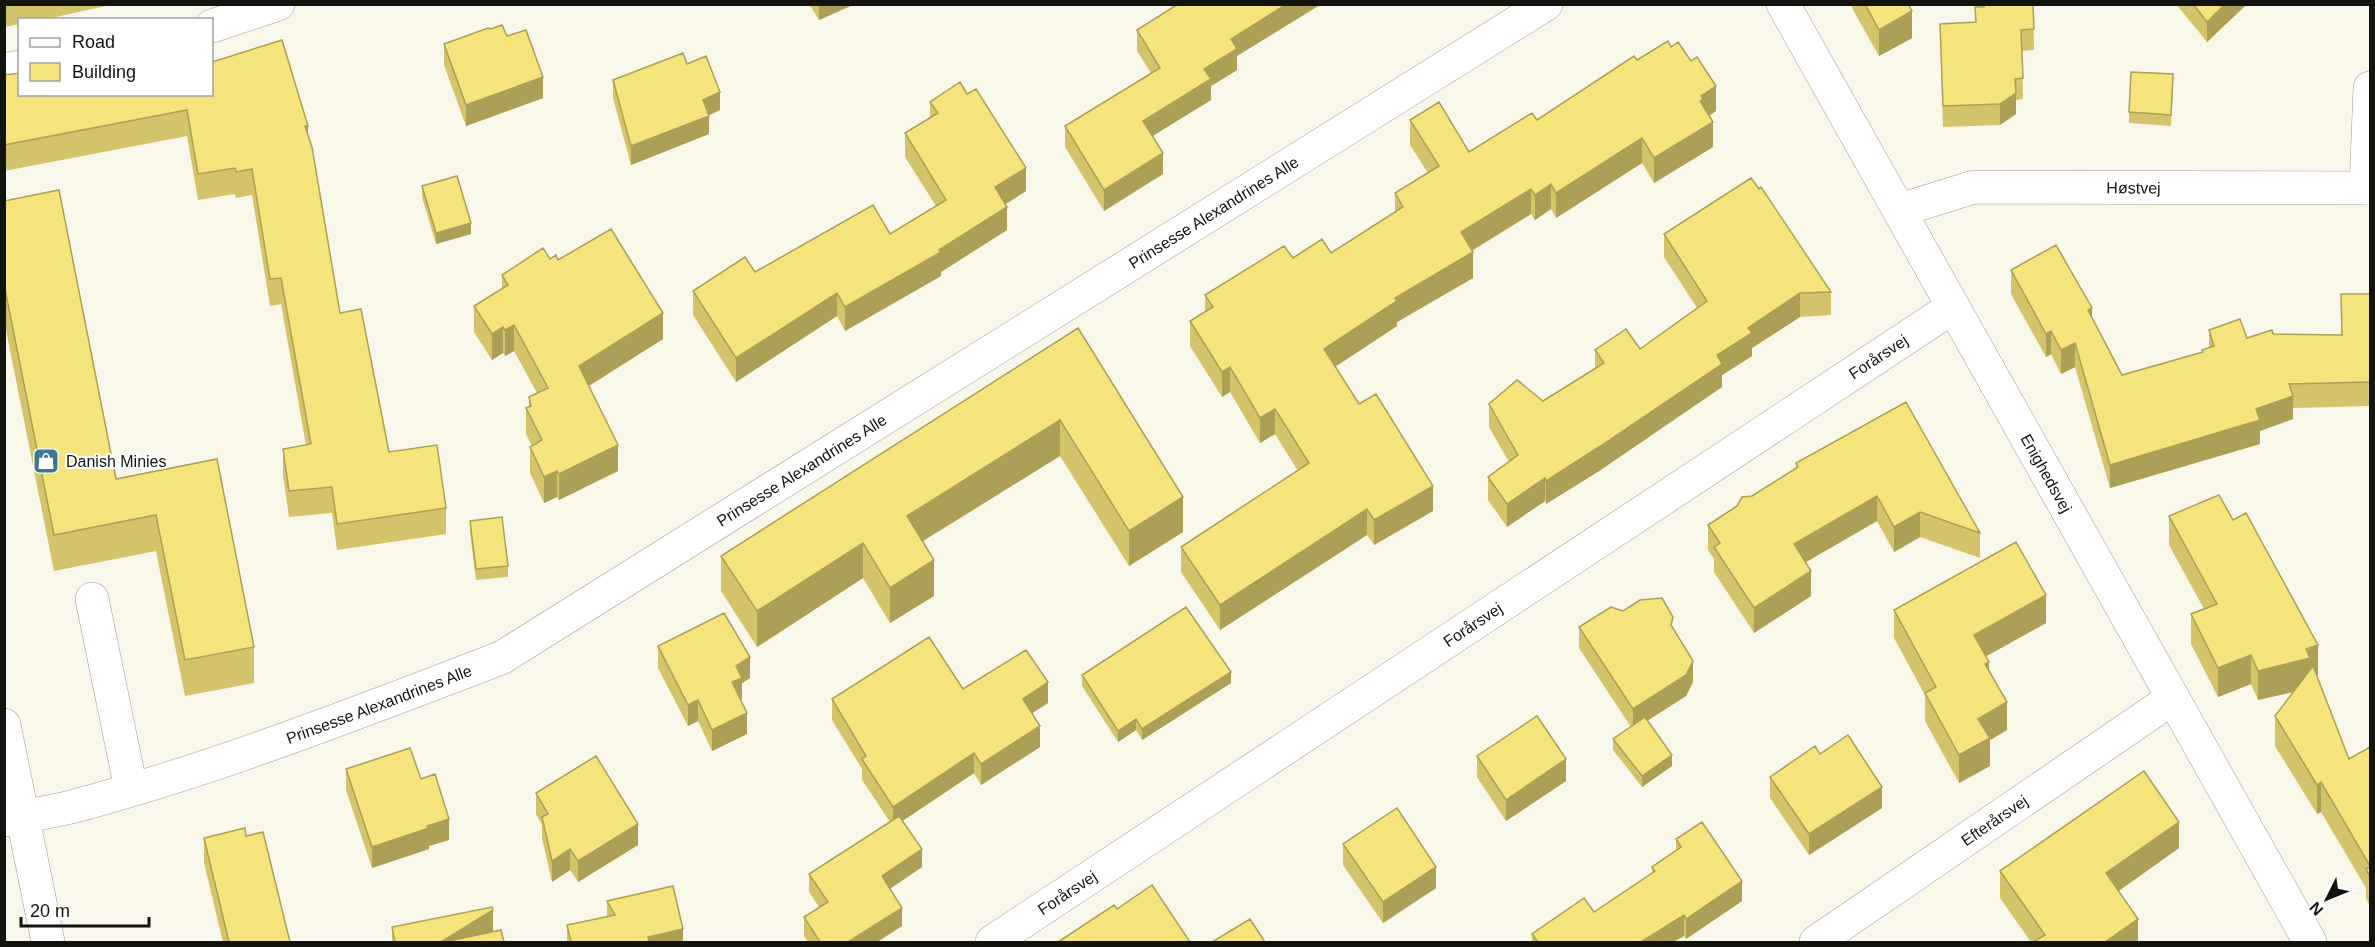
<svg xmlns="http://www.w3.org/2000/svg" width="2375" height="947" font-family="Arial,sans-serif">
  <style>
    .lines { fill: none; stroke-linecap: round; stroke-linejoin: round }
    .minor-casing { stroke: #9d9b8f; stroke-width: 34 }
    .minor { stroke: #fff; stroke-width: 33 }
    .wall { fill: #d3c36a }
    .shaded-wall { fill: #ac9f56 }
    .building { fill: #f5e37b; stroke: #ac9f56; stroke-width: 1.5 }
    .labels { text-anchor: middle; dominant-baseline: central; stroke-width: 4.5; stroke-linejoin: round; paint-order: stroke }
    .street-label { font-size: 16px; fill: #13130e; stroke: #fff }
    .poi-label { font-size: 16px; fill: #13130e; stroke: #fff; text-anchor: start }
  </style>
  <rect width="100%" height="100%" fill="#f9f7ea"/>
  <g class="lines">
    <g class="minor-casing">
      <g id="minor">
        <path id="s1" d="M1783 4 2310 942"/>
        <path d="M212 26 278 4"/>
        <path d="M4 70 20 67"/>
        <path d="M2366 188 2370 88"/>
        <path id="s2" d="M1900 210 1974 187 2370 188"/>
        <path d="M92 599 131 789"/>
        <path d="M4 725 48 942"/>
        <path id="s3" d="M4 820C27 816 49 812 71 807 218 768 359 712 501 658L1546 4"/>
        <path id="s4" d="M992 942 1953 307"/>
        <path id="s5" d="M1816 942 2173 698"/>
      </g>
    </g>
    <use href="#minor" class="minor"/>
  </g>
  <path class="wall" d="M4 4H115L42 20H20V24L4 27Z
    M809 4H855L819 20Z
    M1320 4 1237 56V70L1211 86V100L1152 136 1163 174 1104 211 1065 147V126L1151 73 1137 51V30Z
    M1852 4H1908L1912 38 1879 56 1852 8Z
    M1983 4H2033L2034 50 2022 51 2023 99 2016 100V114L2000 125 1943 127 1940 24 1975 22V7H1983Z
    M2176 4H2247L2207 42Z
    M507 36 543 98 466 126 444 65V44Z
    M1637 60 1716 111 1709 116 1713 147 1654 183 1642 163 1556 218 1551 209 1535 220 1531 214 1472 251 1473 278 1397 322V326L1335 367 1359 404 1433 511 1374 545 1367 535 1220 630 1181 572V547L1298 471 1275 434 1260 443 1230 392 1222 397 1190 346V321L1205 312V295L1293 258 1331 253 1395 212V193L1428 173 1410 145V120L1469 152 1537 120Z
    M4 75 212 94 308 136 340 313 389 452 446 508V534L337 550 332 513 289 517 283 475V449L306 445 281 304 270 306 252 195 236 198 235 194 198 200 187 136 4 171Z
    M613 80 720 110 709 115V134L631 165 613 98Z
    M2173 85 2171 126 2129 123V112Z
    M930 102 1026 191 1005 204 1007 230 941 272V276L845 331 837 316 736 382 693 315V291L755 272 890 234 936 206 905 157V133L930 118Z
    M422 186 471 234 436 244 422 197Z
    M4 201 116 479 217 459 254 647V683L185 696 156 551 54 571 4 320Z
    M1664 234 1831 292V315L1800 317 1752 348V356L1722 375V387L1599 471 1546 504 1545 501 1507 527 1488 500V477L1509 462 1489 427V404L1543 401 1595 368V350L1640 349 1697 308 1664 257Z
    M550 259 558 260 663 339 589 386 618 471 559 500 557 497 544 503 530 473V447L532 446 526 434V408L529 407V397L537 393 514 351 505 356 503 353 492 360 474 332V306L502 289V275Z
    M2011 270 2092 317 2122 375 2202 353V350L2209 348V330L2247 338 2273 334 2342 335 2370 294V406L2293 408V419L2260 431V444L2110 488 2075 367 2061 374 2051 354 2046 357 2011 294Z
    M1078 328 1183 532 1129 566 1060 456 922 541 934 596 890 623 863 578 757 647 721 591V556Z
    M1796 463 1980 533V558L1920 537 1894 552 1877 521 1806 562 1811 596 1754 633 1714 572V559L1708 550V525L1796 468Z
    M2169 516 2318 675H2316L2349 759 2370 747V906L2366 898V888L2321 812 2317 814 2275 746V716L2294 692 2258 700 2251 684 2218 697 2191 644V614L2204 609 2169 545Z
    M470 521 508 566V577L476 580 470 532Z
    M1894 610 2046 623 1986 656 1989 671 2007 730 1990 740V766L1959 783 1925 721V695L1894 638Z
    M1579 627 1673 629 1693 682 1686 696 1647 720 1672 766 1642 787 1613 750V739L1631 727 1579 648Z
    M658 646 750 678 742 683V699H740L747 734 712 751 698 721 688 726 658 668Z
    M1082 675 1231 683 1142 740 1136 730 1118 742 1082 686Z
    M963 689 1048 703 1032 713 1040 747 981 785 974 773 903 821 922 867 890 889 902 926 877 942H808L804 936V917L819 907 809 892V874L890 822 862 780V769L832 720V699Z
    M1477 756 1566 781 1506 821 1477 777Z
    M346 769 421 779 449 840 429 846V849L372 868 346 790Z
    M1770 777 1882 808 1809 855 1770 798Z
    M536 793 638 845 578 882 570 870 552 882 542 838V825L536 814Z
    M246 836 290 942H223L204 863V838Z
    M1676 839 1742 901 1686 939 1684 936 1673 942H1532V934L1594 912 1652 874V867L1676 850Z
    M1343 844 1436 888 1383 923 1343 865Z
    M2179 848 2118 891 2138 942H2031L2000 898V871Z
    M607 901 683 942H567V925L607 917Z
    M392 927 493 931 504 942H392Z"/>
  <path class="shaded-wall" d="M819 4H855L819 20Z
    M1287 4 1320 5 1237 56V70L1211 86V100L1143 142V121L1204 69 1231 39Z
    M2225 4H2247L2207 42V22Z
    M1912 11V38L1879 56V30Z
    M543 77V98L466 126V105Z
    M1716 86V111L1703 119 1700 101 1701 96Z
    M720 92V110L703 118V100Z
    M2016 93V114L2000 125V104Z
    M709 116V134L631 165V146Z
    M1713 122V147L1654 183V158Z
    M305 126H308V152Z
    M1642 138V163L1556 218V193Z
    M1163 153V174L1104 211V190Z
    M1026 168V191L995 211V187Z
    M1551 184V209L1535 220V195Z
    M1531 189V214L1461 257V232Z
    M1007 207V230L941 272V276L845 331V307L939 250Z
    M471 223V234L436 244V233Z
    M1473 252V278L1397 322V326L1324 374V349L1395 298Z
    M837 293V316L736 382V358Z
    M1800 293V317L1752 348V356L1722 375V387L1599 471 1546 504V481L1717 355 1748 328Z
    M2092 308V331L2088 310Z
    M663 313V339L579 392V366Z
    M514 325V351L505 356V330Z
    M503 327V353L492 360V334Z
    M2051 331V354L2046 357V334Z
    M2075 343V367L2061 374V350Z
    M1230 367V392L1222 397V372Z
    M2293 396V419L2260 431V444L2110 488V465L2256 409Z
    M1275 409V434L1260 443V418Z
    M1060 420V456L907 551V516Z
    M618 445V471L559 500V474Z
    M557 471V497L544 503V477Z
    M1545 478V501L1507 527V504Z
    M1433 486V511L1374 545V520Z
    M1877 496V521L1794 569V544Z
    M1183 497V532L1129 566V531Z
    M1367 509V535L1220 630V605Z
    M1920 512V537L1894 552V527Z
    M863 543V578L757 647V611Z
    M934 560V596L890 623V588Z
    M1811 571V596L1754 633V608Z
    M2046 595V623L1974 663V635Z
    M2318 645V675L2310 678V688L2258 700V671Z
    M2251 655V684L2218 697V668Z
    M750 657V678L742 683V699L732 703V682L736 666Z
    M1693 661V682L1686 696 1633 730V709Z
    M1989 662V690L1985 664Z
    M1231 672V683L1142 740V729Z
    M1048 682V703L1023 719V699Z
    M698 700V721L688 726V705Z
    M2007 702V730L1990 740V766L1959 783V755L1978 719Z
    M747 713V734L712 751V730Z
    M1136 719V730L1118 742V731Z
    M1040 726V747L981 785V764Z
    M974 753V773L893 827V807Z
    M1672 755V766L1642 787V776Z
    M1566 759V781L1506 821V800Z
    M2321 782V812L2317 814V785Z
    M1882 787V808L1809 855V834Z
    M449 819V840L429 846V849L372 868V847L427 826Z
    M2179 822V848L2106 900V873Z
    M638 824V845L578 882V861Z
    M570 849V870L552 882V861Z
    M922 849V867L882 894V876Z
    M1436 867V888L1383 923V902Z
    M1742 881V901L1686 939V919Z
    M902 908V926L877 942H848Z
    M493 910V935L481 942H441Z
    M1684 915V936L1673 942H1641Z
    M2138 919V942H2105Z
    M683 929V942H648V937Z"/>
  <path class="building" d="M1178 4H1287L1231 39 1237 49 1204 69 1211 79 1143 121 1163 153 1104 190 1065 126 1160 68 1137 30Z
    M1865 4H1908L1912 11 1879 30Z
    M1984 4H2033L2034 29 2021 30 2023 78 2015 79 2016 93 2000 104 1943 106 1940 24 1976 22 1975 7H1984Z
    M2193 4H2225L2207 22Z
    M502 25 507 36 526 30 543 77 466 105 444 44 488 28 491 29Z
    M282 40 308 126H305L312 147 340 313 361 309 389 452 437 445 446 508 337 524 332 487 289 491 283 449 311 444 281 278 270 279 252 169 236 172 235 168 198 174 187 110 4 145V75L20 73V94H212V62Z
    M1668 41 1671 47 1678 42 1691 61 1697 57 1716 86 1701 96 1703 99 1700 101 1713 122 1654 158 1642 138 1556 193 1551 184 1535 195 1531 189 1461 232 1473 252 1395 298 1397 301 1324 349 1359 404 1376 394 1433 486 1374 520 1367 509 1220 605 1181 547 1309 463 1275 409 1260 418 1230 367 1222 372 1190 321 1213 307 1205 295 1284 246 1293 258 1322 239 1331 253 1403 207 1395 193 1439 166 1410 120 1439 102 1469 152 1532 113 1537 120 1634 56 1637 60Z
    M683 53 687 64 706 56 720 92 703 100 709 116 631 146 613 80Z
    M2131 72 2173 74 2171 115 2129 112Z
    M960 82 967 94 976 89 1026 168 995 187 1007 207 939 250 941 252 845 307 837 293 736 358 693 291 745 257 755 272 873 205 890 234 946 200 905 133 938 113 930 102Z
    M457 176 471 223 436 233 422 186Z
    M1751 178 1759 189 1761 187 1831 292 1800 293 1748 328 1752 333 1717 355 1722 364 1599 447 1546 481 1545 478 1507 504 1488 477 1518 455 1489 404 1517 380 1543 401 1604 363 1595 350 1626 329 1640 349 1707 301 1664 234Z
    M59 190 116 479 217 459 254 647 185 660 156 515 54 535 4 284V201Z
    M611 229 663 313 579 366 618 445 559 474 557 471 544 477 530 447 542 440 526 408 531 406 529 397 548 388 514 325 505 330 503 327 492 334 474 306 508 285 502 275 543 248 550 259 556 255 558 260Z
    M2056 245 2092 308 2088 310 2122 375 2203 352 2202 350 2214 346 2209 330 2240 319 2247 338 2272 330 2273 334 2342 335 2341 294H2370V382L2289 384 2293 396 2256 409 2260 420 2110 465 2075 343 2061 350 2051 331 2046 334 2011 270Z
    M1078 328 1183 497 1129 531 1060 420 907 516 934 560 890 588 863 543 757 611 721 556Z
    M1906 402 1980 533 1920 512 1894 527 1877 496 1794 544 1811 571 1754 608 1714 547 1720 543 1708 525 1737 506 1742 497 1752 496 1798 467 1796 463Z
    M2219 495 2233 520 2246 513 2318 645 2306 649 2310 658 2258 671 2251 655 2218 668 2191 614 2217 604 2169 516Z
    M502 517 508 566 476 569 470 521Z
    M2016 542 2046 595 1974 635 1989 662 1985 664 2007 702 1978 719 1990 738 1959 755 1925 693 1936 687 1894 610Z
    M1662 598 1673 617 1671 625 1693 661 1686 675 1633 709 1579 627 1611 607 1623 611 1640 600Z
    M1186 607 1231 672 1142 729 1136 719 1118 731 1082 675Z
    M724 613 750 657 736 666 742 678 732 682 747 713 712 730 698 700 688 705 658 646Z
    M929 637 963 689 1026 650 1048 682 1023 699 1040 726 981 764 974 753 893 807 862 759 866 756 832 699Z
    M2313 666 2349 759 2370 747V866L2321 782 2317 785 2275 716Z
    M1537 716 1566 759 1506 800 1477 756Z
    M1645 717 1672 755 1642 776 1613 739Z
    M1848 735 1882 787 1809 834 1770 777 1815 746 1820 754Z
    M410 748 421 779 435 774 449 819 427 826 429 828 372 847 346 769Z
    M596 756 638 824 578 861 570 849 552 861 542 817 548 814 536 793Z
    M2144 771 2179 822 2106 873 2138 919 2105 942H2033L2045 935 2000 871Z
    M1397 808 1436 867 1383 902 1343 844Z
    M899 816 922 849 882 876 902 908 848 942H820L804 917 828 902 809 874Z
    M1702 822 1742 881 1686 919 1684 915 1641 942H1538L1532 934 1584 898 1594 912 1655 871 1652 867 1681 847 1676 839Z
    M245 828 246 836 263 832 290 942H229L204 838Z
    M2370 867V877L2366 869Z
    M1152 885 1190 942H1058L1114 905 1117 909Z
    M673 886 683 929 648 937 649 942H571L567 925 615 915 607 901Z
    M492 907 493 910 441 942H395L392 927Z
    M1250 919 1265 942H1212Z
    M501 930 504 942H444Z"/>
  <defs>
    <g id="shop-square" transform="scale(1.35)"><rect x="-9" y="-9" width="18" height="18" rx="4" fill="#3d7890" stroke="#fff"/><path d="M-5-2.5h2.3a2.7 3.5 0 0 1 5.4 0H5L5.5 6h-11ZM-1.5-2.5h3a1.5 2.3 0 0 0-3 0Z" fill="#fff"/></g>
  </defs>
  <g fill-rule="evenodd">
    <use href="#shop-square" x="46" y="461"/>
  </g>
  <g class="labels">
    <g class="street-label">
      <text stroke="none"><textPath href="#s2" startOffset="237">Høstvej</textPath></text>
      <text stroke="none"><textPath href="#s3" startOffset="1364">Prinsesse Alexandrines Alle</textPath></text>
      <text stroke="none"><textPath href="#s4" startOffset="1062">Forårsvej</textPath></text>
      <text stroke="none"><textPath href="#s3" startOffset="878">Prinsesse Alexandrines Alle</textPath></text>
      <text stroke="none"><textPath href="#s1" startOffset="538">Enighedsvej</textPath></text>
      <text stroke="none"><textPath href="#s4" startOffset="576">Forårsvej</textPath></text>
      <text stroke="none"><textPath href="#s3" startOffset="393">Prinsesse Alexandrines Alle</textPath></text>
      <text stroke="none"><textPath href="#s5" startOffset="216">Efterårsvej</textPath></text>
      <text stroke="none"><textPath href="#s4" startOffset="90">Forårsvej</textPath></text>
    </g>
    <g class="poi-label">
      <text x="66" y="461">Danish Minies</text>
    </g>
  </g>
  <rect width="2375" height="947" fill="none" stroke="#13130e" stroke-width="12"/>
  <rect x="18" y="18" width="195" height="78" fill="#ffffff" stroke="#a1a19f" stroke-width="1.5"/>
  <rect x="30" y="38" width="30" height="9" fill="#ffffff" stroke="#a1a19f" stroke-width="1.5"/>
  <text x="72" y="48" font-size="18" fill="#13130e">Road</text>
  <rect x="30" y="63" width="30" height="18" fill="#f5e37b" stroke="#a1a19f" stroke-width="1.5"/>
  <text x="72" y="78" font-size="18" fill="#13130e">Building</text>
  <g transform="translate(2327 899) rotate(227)" stroke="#ffffff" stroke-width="4.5" paint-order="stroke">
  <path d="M0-4.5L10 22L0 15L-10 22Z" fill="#13130e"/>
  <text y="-9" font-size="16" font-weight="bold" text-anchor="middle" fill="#13130e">N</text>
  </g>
  <path d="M21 917v9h128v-9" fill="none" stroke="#13130e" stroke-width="3"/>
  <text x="30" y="917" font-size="18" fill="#13130e" stroke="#ffffff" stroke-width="4.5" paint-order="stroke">20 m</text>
</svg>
